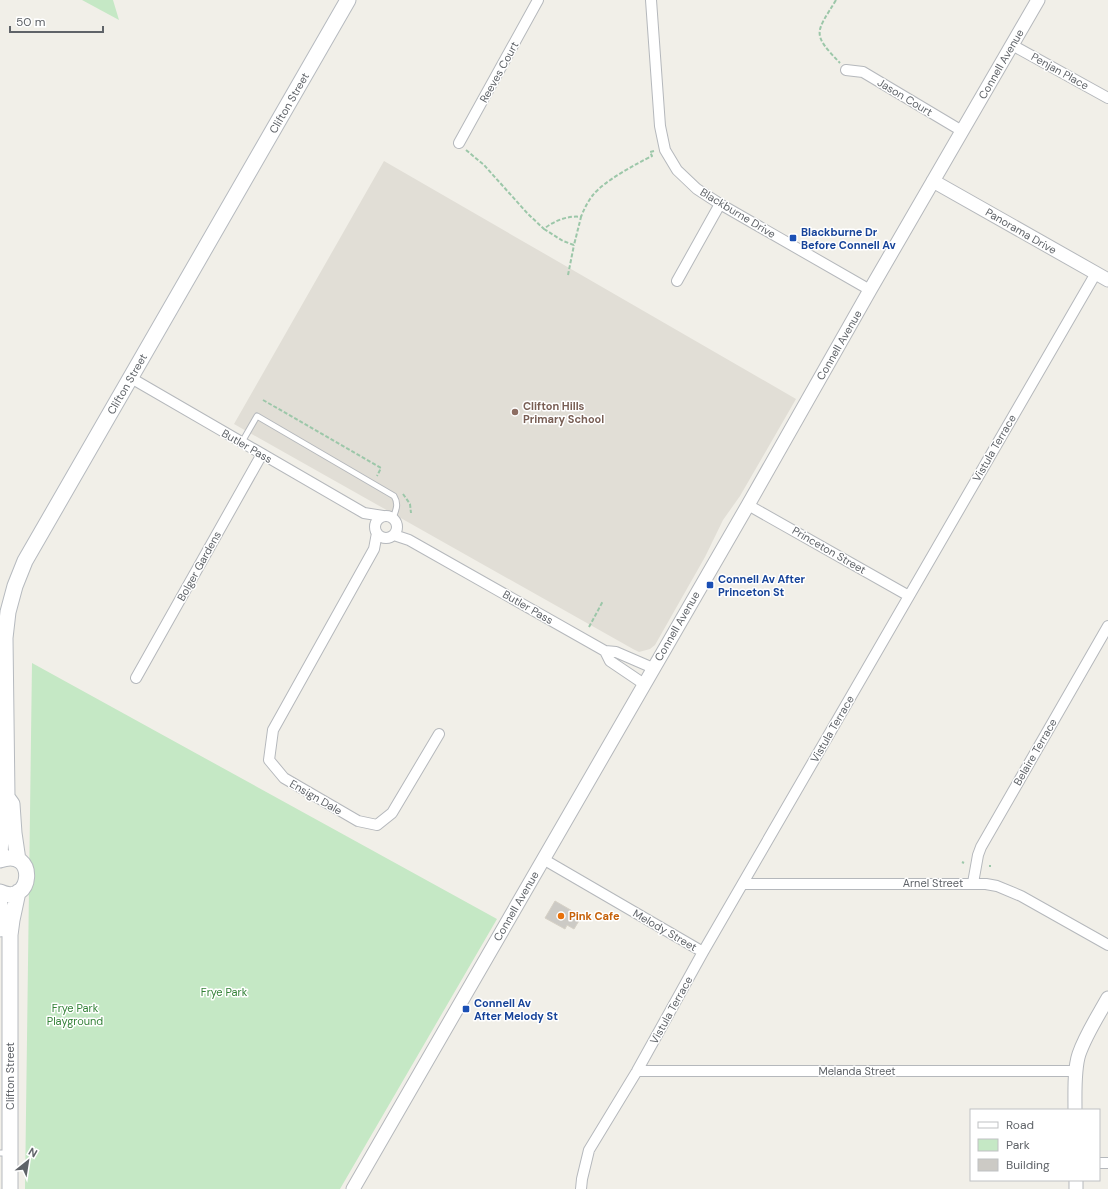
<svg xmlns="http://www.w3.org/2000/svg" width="1108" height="1189" font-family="'DM Sans',sans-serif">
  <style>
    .education { fill: #e1ded6 }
    .green { fill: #c5e8c5 }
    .building { fill: #cccac5; stroke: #d6d1c6 }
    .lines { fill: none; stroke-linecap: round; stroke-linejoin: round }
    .service-casing { stroke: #b5b8bc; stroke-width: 7 }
    .minor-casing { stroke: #b5b8bc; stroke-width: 12 }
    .tertiary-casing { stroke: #b5b8bc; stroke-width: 15 }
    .secondary-casing { stroke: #b6babf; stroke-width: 17 }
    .path { stroke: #9cc7a9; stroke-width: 2; stroke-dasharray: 4 2; stroke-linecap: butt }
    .service { stroke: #fff; stroke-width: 5 }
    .minor { stroke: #fff; stroke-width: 10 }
    .tertiary { stroke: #fff; stroke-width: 13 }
    .secondary { stroke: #fff; stroke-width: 15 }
    .transit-dot { fill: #1a4fb4; stroke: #fff; stroke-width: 1.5 }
    .education-dot { fill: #8d6e63; stroke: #fff; stroke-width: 1.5 }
    .food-dot { fill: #e8710a; stroke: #fff; stroke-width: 1.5 }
    .labels { text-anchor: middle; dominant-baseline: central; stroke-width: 3; stroke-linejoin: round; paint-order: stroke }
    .street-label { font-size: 11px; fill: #5f6368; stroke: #fff }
    .transit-label { font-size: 11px; font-weight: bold; fill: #164399; stroke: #fff; text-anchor: start }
    .education-label { font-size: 11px; font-weight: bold; fill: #785e54; stroke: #fff; text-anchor: start }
    .food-label { font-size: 11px; font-weight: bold; fill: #c56008; stroke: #fff; text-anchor: start }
    .park-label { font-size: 11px; fill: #348238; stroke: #fff }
  </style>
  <rect width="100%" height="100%" fill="#f1efe8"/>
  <path class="education" d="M384 161 796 399 740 496 723 520 705 557 655 645 650 649 639 652 633 649 234 424Z"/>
  <path class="green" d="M82 0H113L119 20Z
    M32 663 497 919 340 1189H25Z"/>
  <path class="building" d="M555 901 574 912 573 915 580 919 574 929 567 925 565 929 545 918Z"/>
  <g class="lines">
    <g class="service-casing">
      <path id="service" d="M242 442 257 416 394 496C399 504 396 510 393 518
        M0 1153H9"/>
    </g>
    <g class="minor-casing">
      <path id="minor" d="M651 0 660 126 665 150 677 170 697 189 720 204 870 290
        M1012 45 1108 98
        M846 70 863 72 962 131
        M459 143 538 0
        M677 281 720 204
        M131 378 364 513 383 516
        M748 505 909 596
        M375 527a11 11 0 1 1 22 0a11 11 0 1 1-22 0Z
        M377 533 374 549 273 730 269 760 284 778 358 821 377 825 392 813 439 734
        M394 535 409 540 605 651 616 652 653 668
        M605 651 610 661 644 684
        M136 678 262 454
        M543 859 703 952
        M973 883 978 855 981 847 1108 626
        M743 884H986L997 886 1021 896 1108 945
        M637 1071H1076
        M1099 1163H1108
        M581 1189 582 1179 589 1150 637 1071 703 952 1096 273"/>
    </g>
    <g class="tertiary-casing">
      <path id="tertiary" d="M933 181 1108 280
        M1075 1110C1075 1093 1074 1069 1079 1054 1086 1034 1098 1016 1108 998
        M1076 1180V1189
        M353 1189 748 505 870 290 1038 0"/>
    </g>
    <g class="secondary-casing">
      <path id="secondary" d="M0 859 2 804 7 797
        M0 860C38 846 33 908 0 892
        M18 860 14 833 12 804 7 797 5 638 8 612 15 586 25 561 348 0
        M0 904V929
        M10 1189V935L12 920 18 892"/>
    </g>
    <path class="path" d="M836 0C816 33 811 33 840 63
      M466 150 484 165 528 214 544 229C553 221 569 215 581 217 584 209 588 201 593 195 604 181 636 164 652 156L650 152 654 151
      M544 229 563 241 574 245 581 217
      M568 275 574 245
      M263 400 381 468 377 476
      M403 494 410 504 411 513
      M589 627 603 601
      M962 862 964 863
      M989 866H991"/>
    <use href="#service" class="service"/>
    <use href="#minor" class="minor"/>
    <use href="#tertiary" class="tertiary"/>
    <use href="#secondary" class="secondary"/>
  </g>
  <g class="transit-dot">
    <rect x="789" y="234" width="8" height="8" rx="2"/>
    <rect x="706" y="581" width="8" height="8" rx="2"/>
    <rect x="462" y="1005" width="8" height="8" rx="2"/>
  </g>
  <circle class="education-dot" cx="515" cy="412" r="4"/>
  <circle class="food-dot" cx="561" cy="916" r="4"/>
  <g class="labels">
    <g class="street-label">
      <text transform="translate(1001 64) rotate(-60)">Connell Avenue</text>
      <text transform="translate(1060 71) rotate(29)">Penjan Place</text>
      <text transform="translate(499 72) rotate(-61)">Reeves Court</text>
      <text transform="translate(905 97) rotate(31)">Jason Court</text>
      <text transform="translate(289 103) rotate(-60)">Clifton Street</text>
      <text transform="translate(738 213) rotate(31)">Blackburne Drive</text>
      <text transform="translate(1021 231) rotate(30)">Panorama Drive</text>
      <text transform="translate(839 345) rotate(-60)">Connell Avenue</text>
      <text transform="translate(127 384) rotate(-60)">Clifton Street</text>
      <text transform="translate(247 446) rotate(30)">Butler Pass</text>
      <text transform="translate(994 448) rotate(-60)">Vistula Terrace</text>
      <text transform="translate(829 550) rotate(30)">Princeton Street</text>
      <text transform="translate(199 566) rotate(-61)">Bolger Gardens</text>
      <text transform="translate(528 607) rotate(30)">Butler Pass</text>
      <text transform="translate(677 626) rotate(-60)">Connell Avenue</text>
      <text transform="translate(832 729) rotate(-60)">Vistula Terrace</text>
      <text transform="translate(1035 752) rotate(-60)">Belaire Terrace</text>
      <text transform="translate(316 797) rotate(30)">Ensign Dale</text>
      <text x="933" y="883">Arnel Street</text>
      <text transform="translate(516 906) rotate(-60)">Connell Avenue</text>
      <text transform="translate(665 930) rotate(30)">Melody Street</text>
      <text transform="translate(671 1010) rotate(-61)">Vistula Terrace</text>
      <text x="857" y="1071">Melanda Street</text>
      <text transform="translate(10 1076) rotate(-90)">Clifton Street</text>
    </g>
    <g class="transit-label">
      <text x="801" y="232">Blackburne Dr<tspan x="801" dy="13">Before Connell Av</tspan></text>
      <text x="718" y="579">Connell Av After<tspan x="718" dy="13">Princeton St</tspan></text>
      <text x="474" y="1003">Connell Av<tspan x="474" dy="13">After Melody St</tspan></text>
    </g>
    <g class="education-label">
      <text x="523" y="406">Clifton Hills<tspan x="523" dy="13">Primary School</tspan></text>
    </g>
    <g class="food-label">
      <text x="569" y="916">Pink Cafe</text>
    </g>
    <g class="park-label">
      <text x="224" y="992">Frye Park</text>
      <text x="75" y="1008">Frye Park<tspan x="75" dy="13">Playground</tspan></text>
    </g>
  </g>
  <rect x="970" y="1109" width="130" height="72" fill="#ffffff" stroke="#bfc1c3"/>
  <rect x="978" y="1122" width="20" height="6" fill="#ffffff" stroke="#bfc1c3"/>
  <text x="1006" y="1129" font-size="12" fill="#5f6368">Road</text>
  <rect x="978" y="1139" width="20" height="12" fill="#c5e8c5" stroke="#bfc1c3"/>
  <text x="1006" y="1149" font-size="12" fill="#5f6368">Park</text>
  <rect x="978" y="1159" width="20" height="12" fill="#cccac5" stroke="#bfc1c3"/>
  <text x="1006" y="1169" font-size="12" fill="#5f6368">Building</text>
  <g transform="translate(28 1161) rotate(30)" stroke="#ffffff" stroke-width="3" paint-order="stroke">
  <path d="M0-3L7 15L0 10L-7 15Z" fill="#5f6368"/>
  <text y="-6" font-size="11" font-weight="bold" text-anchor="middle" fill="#5f6368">N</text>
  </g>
  <path d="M10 26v6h93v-6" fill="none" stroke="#5f6368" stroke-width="2"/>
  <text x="16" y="26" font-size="12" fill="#5f6368" stroke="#ffffff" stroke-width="3" paint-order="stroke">50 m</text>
</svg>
